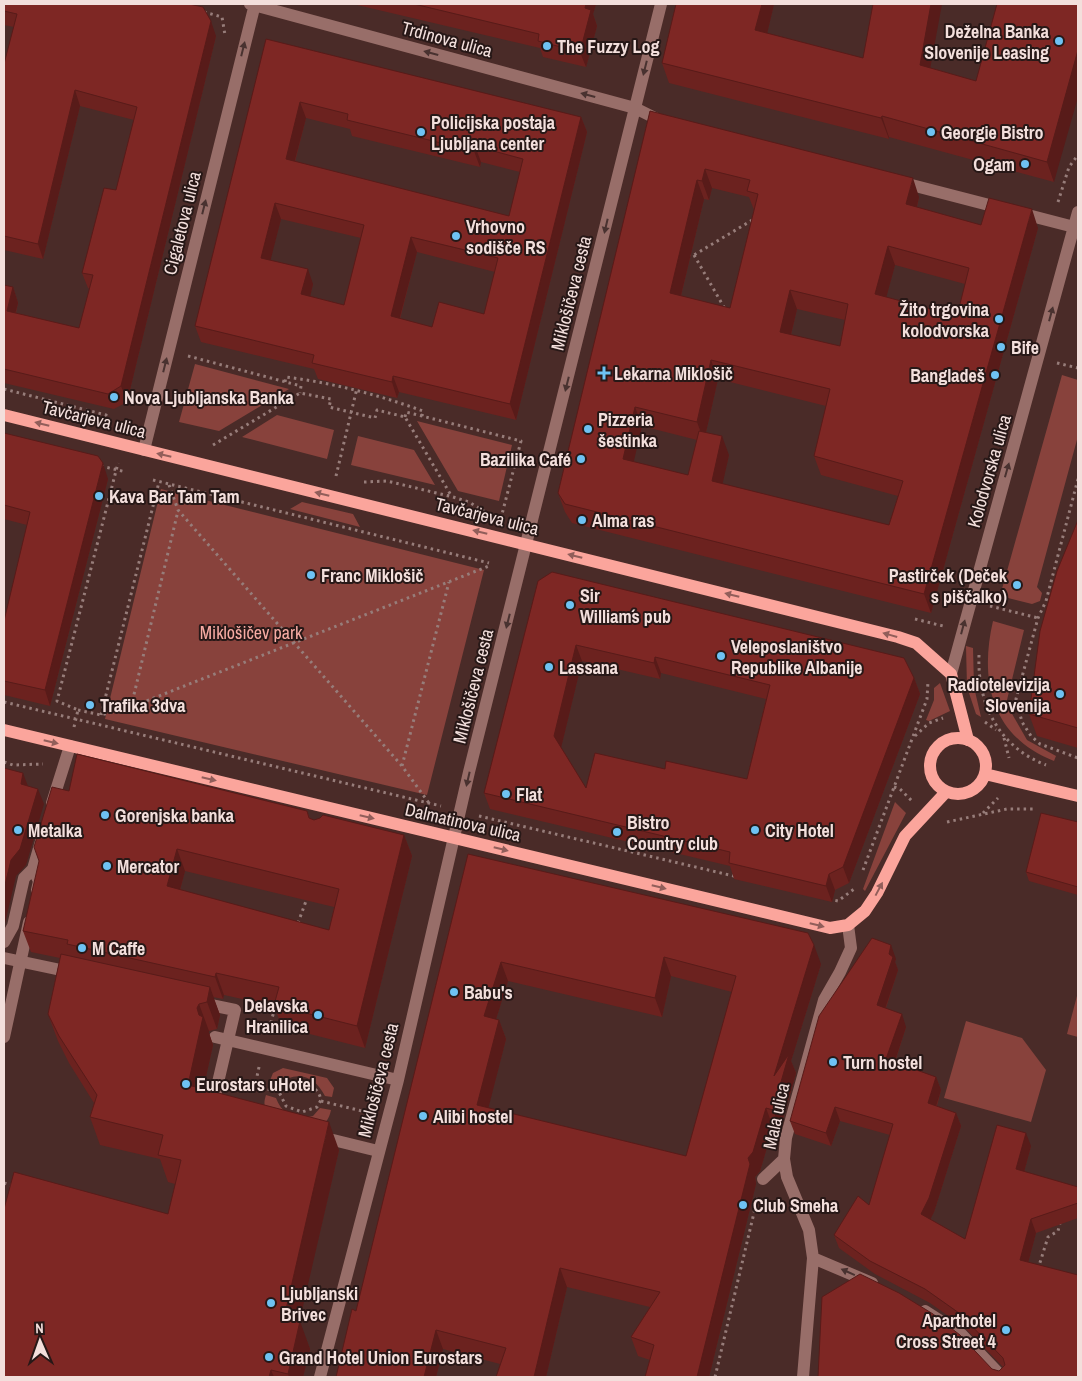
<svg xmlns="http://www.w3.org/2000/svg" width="1082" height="1381" font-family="'Archivo Narrow',sans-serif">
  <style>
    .green { fill: #88423c }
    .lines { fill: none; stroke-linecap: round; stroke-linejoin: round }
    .path { stroke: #977d7a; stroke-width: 3; stroke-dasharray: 2.5 4; stroke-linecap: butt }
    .minor { stroke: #986e69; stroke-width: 12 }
    .major { stroke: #fba59c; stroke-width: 12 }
    .wall { fill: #6c221f; fill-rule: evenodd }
    .shaded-wall { fill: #581b19 }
    .building { fill: #7e2724; stroke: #581b19; fill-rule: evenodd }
    .oneway { fill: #493230 }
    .oneway2 { fill: #915e5a }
    .poi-dot { fill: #6ec2f3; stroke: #271817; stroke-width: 2 }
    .labels { text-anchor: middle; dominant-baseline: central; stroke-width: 4; stroke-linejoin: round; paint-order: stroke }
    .poi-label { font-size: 18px; font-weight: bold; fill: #f3dfdc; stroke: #271817; text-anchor: start }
    .street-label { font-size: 18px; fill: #f3dfdc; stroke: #271817 }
    .park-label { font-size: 18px; fill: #f7aba3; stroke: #271817 }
  </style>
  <rect width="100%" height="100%" fill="#4a2b28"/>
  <path class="green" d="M195 364 289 389 219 431 179 422Z
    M1062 375 1078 380V436L1037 587 1042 593 1040 601 1032 604 1000 596Z
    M277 415 334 430 327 459 242 437Z
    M417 421 512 445 499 501 458 491Z
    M358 436 414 450 435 485 351 465Z
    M161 489 484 570 427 795 105 719Z
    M302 502 353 514 360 527 290 509Z
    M993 621 1024 630 1007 700H1004L1027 740 1056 756 1054 761C992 737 979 681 993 621Z
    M966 646 973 648 974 687 981 717 976 714 967 687Z
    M940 683 950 711 929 721 926 720 934 700V688Z
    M895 802 906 813 865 891 863 889Z
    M1078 992V1037L1067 1034Z
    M966 1021 1022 1038 1046 1070 1031 1122 944 1098Z
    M283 1068 327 1078 334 1088 332 1097 325 1096C315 1076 296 1069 278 1085L269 1083 273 1073Z
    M266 1095 276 1098C282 1114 294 1120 313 1116L320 1108 331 1110C329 1120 325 1125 315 1126L272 1116C264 1111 263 1104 266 1095Z"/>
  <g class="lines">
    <path class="path" d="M204 12 222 17 225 35
      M1058 202 1069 167 1078 155
      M688 254 694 255 754 219
      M694 255 725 309
      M188 356 301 386 300 393
      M1057 363 1078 368
      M285 382 286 377C333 383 379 395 423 411L422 416
      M4 389 106 415 110 420
      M405 417 406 412 521 441 501 518
      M213 445 300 393 331 399 329 407 375 418 377 410 405 417 452 497
      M101 466 126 472
      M336 476 357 388
      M1078 479 1046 601 1038 618 1016 699 1022 722 1031 736 1040 744 1078 758
      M153 480 489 563
      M364 482 387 481 453 497 469 502 487 513
      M169 485 178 510 402 766 429 803
      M990 606 1038 618
      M915 619 943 626
      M979 655C977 704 999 747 1046 765
      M4 702 441 806
      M131 707 178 511
      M78 710 101 715 131 707 489 566
      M101 715 159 482
      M985 722 996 730
      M74 727 78 710 57 701 118 463
      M915 736 929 723 943 718
      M1004 738 1009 758
      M4 762 13 765 43 764
      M402 766 449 582
      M894 787 900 789 912 801
      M983 813 998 798
      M479 816 738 877
      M947 822 1007 809H1034
      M863 870 927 699 928 681
      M829 899 838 901 854 889
      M298 923 306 901
      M269 1029 276 1004
      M259 1067 255 1086 279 1092
      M291 1082C304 1082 318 1085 321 1100L317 1107 302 1112 286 1106 279 1092 282 1087Z
      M321 1101 370 1113
      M4 1183 13 1186
      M1038 1269 1048 1237 1058 1231 1060 1223
      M715 1377 758 1196"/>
    <path class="minor" d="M250 4 635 108 663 122
      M900 182 1078 228
      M144 450 255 4
      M951 674 1078 212
      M52 803 70 746
      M37 890 39 881 33 869 42 838
      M4 942 13 926 24 878 33 869
      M4 958 75 973
      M201 1003 235 1010 212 1108
      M4 1037 29 922
      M215 1037 398 1080
      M321 1137 378 1151
      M763 1179 784 1159
      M813 1258 872 1283
      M925 1311 961 1334 1002 1377
      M320 1377 398 1080 469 772 661 4
      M803 1377 813 1258 809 1230 787 1177 784 1159 786 1138 824 1000 840 972 851 948 848 925"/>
    <path class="major" d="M4 415 898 637 916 643 951 674 968 740
      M4 730 830 928 848 925 865 911 877 893 905 836 946 792
      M930 766a28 28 0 1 1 56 0a28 28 0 1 1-56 0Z
      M985 774 1078 796"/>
  </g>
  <path class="wall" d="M4 4 216 36 127 402 114 409 4 383V285L13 287 18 303 16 313 79 328 90 289 88 288 82 273 116 190 134 120 80 106 43 259 4 250V252V64L14 27 4 25Z
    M353 4H596L593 14 597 26 586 67 543 57 540 48Z
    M676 4H774L767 33 863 58 931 68 976 81 997 4 1054 182 889 137V139L669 83 662 63Z
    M266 39 581 117 587 132 516 420 399 392 397 398 318 379 314 369 201 342 195 326ZM306 118 350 129 352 136 480 167 481 162 520 172 509 216 295 162ZM281 219 361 238 344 305 310 296 313 284 270 260ZM417 252 495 272 484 314 432 327 400 319Z
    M650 111 919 197 917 207 981 225 1038 228 931 613 572 523 565 512 558 493ZM712 188 749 197 754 210 730 308 681 296 704 199 709 200ZM895 265 965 284 957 316 886 297ZM797 309 845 320 840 346 791 335ZM718 379 826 406 814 456 821 475 898 496 889 525 722 484 729 455 706 432ZM642 426 697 440 688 475 633 462Z
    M4 433 108 479 50 706 4 695V621L27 525 4 519Z
    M1078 520V748L1037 736 1029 714Z
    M538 581 914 678 920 694 849 883 835 890 832 902 734 879 730 866 490 809 484 793ZM582 661 660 679 661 673 766 699 747 779 586 788 561 747Z
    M69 791 307 811 310 818 314 820 404 835 412 856 365 1048 282 1027 274 1006 224 995 223 999 213 997 220 1015 217 1029 209 1031V1033L213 1045 203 1089 339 1150 299 1321 310 1349 303 1377H4L168 1214 175 1184 168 1182 160 1159 100 1145 90 1117 94 1103 69 1063 58 1041 48 1014 60 958 31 952 23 931ZM185 871 334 907 329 930 180 890Z
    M1078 822V895L1029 881 1026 872Z
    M468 854 821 964 791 1061 796 1073 780 1129 773 1127 760 1171 755 1177 756 1184 709 1377H645L650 1360 638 1356 631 1337 650 1307 567 1287 546 1377H496L500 1364 443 1349 436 1377H336L356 1311ZM671 976 732 992 686 1156 488 1108 506 1039 499 1020 496 1019 508 981 662 1017Z
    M896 959 895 962 898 970 886 1008 906 1027 895 1062 936 1077 941 1090 937 1106 956 1113 961 1126 934 1212 930 1219 965 1239 1031 1146 1024 1172 1078 1187V1227L1077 1223 1078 1218 1036 1233 1028 1263 1078 1377H818L992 1369 999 1371 1003 1367 964 1327 930 1303 875 1274 839 1248 834 1235 869 1205 890 1135 840 1121 831 1146 795 1134 790 1121Z"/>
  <path class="shaded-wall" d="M586 4H596L593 14 597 26 586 67 580 52 585 8Z
    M762 4H774L763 51 755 30Z
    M931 4H942L927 86 920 65Z
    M211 21 216 36 127 402 121 386Z
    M1078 50V97L1054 182 1047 162Z
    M75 90 80 106 43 259 38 244Z
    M300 102 306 118 291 175 286 159Z
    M882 116 889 137V139L881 118Z
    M581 117 587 132 516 420 510 404Z
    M475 146 481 162 480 167 474 151Z
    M705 169 712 188 709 200 702 181Z
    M913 178 919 197 913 223 906 204Z
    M697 180 704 199 677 312 670 293Z
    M275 203 281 219 267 274 261 258Z
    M1032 209 1038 228 931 613 924 594Z
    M411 237 417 252 396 332 391 316Z
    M888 246 895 265 882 313 875 294Z
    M308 269 313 284 307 310 301 294Z
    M13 287 18 303 12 326 7 311Z
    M790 290 797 309 787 351 780 332Z
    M711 360 718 379 704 441 697 422Z
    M393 376 399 392 397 398 392 382Z
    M635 407 642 426 630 478 623 459Z
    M722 436 729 455 719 500 712 481Z
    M103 463 108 479 50 706 45 690Z
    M576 645 582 661 560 752 554 736Z
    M655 657 661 673 660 679 654 663Z
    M914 678 920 694 849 883 843 867Z
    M23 773 29 789 21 784Z
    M38 789 44 804 26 865 16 876 5 923 4 926V889L11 860Z
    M404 835 412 856 365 1048 357 1026Z
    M177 849 185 871 175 908 167 886Z
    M829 874 835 890 832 902 826 886Z
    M814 945 821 964 791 1061 796 1073 780 1129 773 1110 774 1076Z
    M891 945 896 959 895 962 898 970 882 1018 877 1005 889 954Z
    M664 957 671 976 662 1017 655 998Z
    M501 962 508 981 491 1035 484 1016Z
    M216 973 224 995 223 999 215 977Z
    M210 987 220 1015 217 1029 207 1002Z
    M199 1004 209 1031V1033L213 1045 198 1113 188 1085 197 1008Z
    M902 1014 906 1027 891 1073 886 1059Z
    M499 1020 506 1039 484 1125 477 1105Z
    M936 1077 941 1090 933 1116 928 1103Z
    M835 1107 840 1121 831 1146 826 1133Z
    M766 1108 773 1127 760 1171 755 1177 756 1184 709 1377H697L748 1158Z
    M956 1113 961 1126 934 1212 926 1228 921 1214Z
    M329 1122 339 1150 294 1345 284 1318Z
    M1026 1133 1031 1146 1021 1183 1016 1169Z
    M1031 1219 1036 1233 1025 1274 1020 1260Z
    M560 1268 567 1287 546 1377H534Z
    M300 1321 310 1349 303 1377H289L288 1374Z
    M436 1330 443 1349 436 1377H424Z
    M271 1370 274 1377H269Z"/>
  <path class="building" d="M4 4H189L203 7 211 21 121 386 108 394 4 369V285L13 287 7 311 79 328 93 275 82 273 104 188 116 190 137 107 75 90 38 244 4 236V64L17 14 4 11Z
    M414 4H586L585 8 591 10 580 52 538 41 539 34Z
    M676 4H762L755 30 863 58 873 4H931L920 65 976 81 997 4H1078V50L1047 162 882 116 881 118 662 63Z
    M266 39 581 117 510 404 393 376 392 382 312 363 314 355 195 326ZM300 102 348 114 347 120 474 151 475 146 523 159 509 216 286 159ZM275 203 364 225 344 305 301 294 308 269 261 258ZM411 237 498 258 484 314 439 302 432 327 391 316Z
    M650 111 913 178 906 204 981 225 989 198 1032 209 924 594 565 504 558 493ZM705 169 750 180 747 191 758 194 730 308 670 293 697 180 702 181ZM888 246 969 268 957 316 875 294ZM790 290 848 304 840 346 780 332ZM711 360 830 389 814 456 903 481 889 525 712 481 722 436 699 431 688 475 623 459 635 407 697 422Z
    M4 433 98 456 103 463 45 690 4 681V621L30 512 4 505Z
    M1078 520V728L1029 714 1040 631 1057 571Z
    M552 572 904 658 914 678 843 867 829 874 826 886 729 863 730 852 484 793 538 581ZM576 645 654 663 655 657 770 685 747 779 666 761 665 769 595 753 586 788 554 736Z
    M77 754 307 811 309 818 314 820 320 818 323 815 404 835 357 1026 274 1005 279 987 216 973 215 977 67 944 68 940 23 931 39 861 34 847 52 787 69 791ZM177 849 339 889 329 930 167 886Z
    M4 768 23 773 21 784 38 789 20 849 11 860 4 889Z
    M1041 813 1078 822V887L1026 872Z
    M468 854 808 933 814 945 774 1076 789 1054 773 1110 766 1108 753 1152 748 1158 750 1164 697 1377H645L654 1345 631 1337 660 1292 560 1268 534 1377H496L506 1348 436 1330 424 1377H336L352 1309 356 1311ZM664 957 736 976 686 1156 477 1105 499 1020 484 1016 501 962 655 998Z
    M872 938 891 945 889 954 893 957 877 1005 902 1014 886 1059 936 1077 928 1103 956 1113 929 1198 921 1214 965 1239 997 1125 1026 1133 1016 1169 1078 1187V1203L1031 1219 1020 1260 1078 1275V1377H818L822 1297 860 1274 899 1293 933 1314 960 1335 992 1369 999 1371 1005 1365 1003 1358 959 1313 925 1289 870 1261 834 1235 858 1196 869 1205 893 1124 835 1107 826 1133 790 1121 819 1016Z
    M61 954 210 987 207 1002 199 1004 197 1008 199 1015 203 1017 188 1085 329 1122 284 1318 300 1321 288 1374 271 1370 269 1377H4V1209L14 1172 168 1214 181 1160 158 1155 163 1135 90 1117 97 1095 59 1036 48 1014Z"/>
  <defs><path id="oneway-solid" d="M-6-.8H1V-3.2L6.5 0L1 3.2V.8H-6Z" transform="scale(1.25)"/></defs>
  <g class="oneway">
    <use href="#oneway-solid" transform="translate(243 49) rotate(-76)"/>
    <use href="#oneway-solid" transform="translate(431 53) rotate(-165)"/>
    <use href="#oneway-solid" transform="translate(645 68) rotate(104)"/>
    <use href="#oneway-solid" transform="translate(588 95) rotate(-165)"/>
    <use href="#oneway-solid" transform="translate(204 207) rotate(-76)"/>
    <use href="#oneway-solid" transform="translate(606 226) rotate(103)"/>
    <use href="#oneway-solid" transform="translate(1051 314) rotate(-75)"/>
    <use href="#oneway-solid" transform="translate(165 365) rotate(-76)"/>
    <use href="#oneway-solid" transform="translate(567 384) rotate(104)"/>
    <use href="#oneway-solid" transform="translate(1007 470) rotate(-74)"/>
    <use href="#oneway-solid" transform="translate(508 621) rotate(104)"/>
    <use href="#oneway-solid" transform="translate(963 627) rotate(-75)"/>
    <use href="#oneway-solid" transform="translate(468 779) rotate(103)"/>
    <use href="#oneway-solid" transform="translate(848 1272) rotate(-156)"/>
  </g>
  <g class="oneway2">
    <use href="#oneway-solid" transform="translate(42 424) rotate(-166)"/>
    <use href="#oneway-solid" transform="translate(164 455) rotate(-167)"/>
    <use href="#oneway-solid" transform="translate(322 494) rotate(-166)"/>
    <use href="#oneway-solid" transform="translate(480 532) rotate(-166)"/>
    <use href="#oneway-solid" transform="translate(575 556) rotate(-166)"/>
    <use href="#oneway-solid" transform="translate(732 595) rotate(-166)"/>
    <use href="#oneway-solid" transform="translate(890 635) rotate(-164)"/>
    <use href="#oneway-solid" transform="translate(51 742) rotate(13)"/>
    <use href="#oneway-solid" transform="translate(209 779) rotate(13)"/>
    <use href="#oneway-solid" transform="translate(367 817) rotate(13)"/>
    <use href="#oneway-solid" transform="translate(501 849) rotate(14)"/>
    <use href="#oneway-solid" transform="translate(659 887) rotate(14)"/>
    <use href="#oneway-solid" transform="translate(879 889) rotate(-62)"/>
    <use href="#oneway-solid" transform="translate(817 925) rotate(14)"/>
  </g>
  <g class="poi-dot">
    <circle cx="1059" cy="41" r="5"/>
    <circle cx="547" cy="46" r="5"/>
    <circle cx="421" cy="132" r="5"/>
    <circle cx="931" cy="132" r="5"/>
    <circle cx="1025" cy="164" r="5"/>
    <circle cx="456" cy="236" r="5"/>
    <circle cx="999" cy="319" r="5"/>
    <circle cx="1001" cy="347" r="5"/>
    <path d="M601.5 365.5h5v5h5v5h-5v5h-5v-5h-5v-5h5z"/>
    <circle cx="995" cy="375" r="5"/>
    <circle cx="114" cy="397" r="5"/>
    <circle cx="588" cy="429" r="5"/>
    <circle cx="581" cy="459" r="5"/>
    <circle cx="99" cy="496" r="5"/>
    <circle cx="582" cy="520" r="5"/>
    <circle cx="311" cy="575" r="5"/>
    <circle cx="1017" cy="585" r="5"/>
    <circle cx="570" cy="605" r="5"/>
    <circle cx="721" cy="656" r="5"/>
    <circle cx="549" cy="667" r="5"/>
    <circle cx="1060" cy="694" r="5"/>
    <circle cx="90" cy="705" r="5"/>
    <circle cx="506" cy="794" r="5"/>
    <circle cx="105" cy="815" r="5"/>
    <circle cx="18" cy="830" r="5"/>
    <circle cx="755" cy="830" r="5"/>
    <circle cx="617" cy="832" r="5"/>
    <circle cx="107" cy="866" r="5"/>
    <circle cx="82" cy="948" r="5"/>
    <circle cx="454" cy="992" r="5"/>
    <circle cx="318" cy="1015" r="5"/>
    <circle cx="833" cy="1062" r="5"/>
    <circle cx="186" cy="1084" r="5"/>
    <circle cx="423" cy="1116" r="5"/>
    <circle cx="743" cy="1205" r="5"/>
    <circle cx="271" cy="1303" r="5"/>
    <circle cx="1006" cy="1330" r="5"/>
    <circle cx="269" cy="1357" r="5"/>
  </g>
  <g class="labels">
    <g class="poi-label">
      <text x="1049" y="31" text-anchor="end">Deželna Banka<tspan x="1049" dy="21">Slovenije Leasing</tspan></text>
      <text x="557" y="46">The Fuzzy Log</text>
      <text x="431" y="122">Policijska postaja<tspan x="431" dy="21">Ljubljana center</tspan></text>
      <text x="941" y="132">Georgie Bistro</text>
      <text x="1015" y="164" text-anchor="end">Ogam</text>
      <text x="466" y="226">Vrhovno<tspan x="466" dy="21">sodišče RS</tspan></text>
      <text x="989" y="309" text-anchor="end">Žito trgovina<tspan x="989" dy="21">kolodvorska</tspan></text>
      <text x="1011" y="347">Bife</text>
      <text x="614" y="373">Lekarna Miklošič</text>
      <text x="985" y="375" text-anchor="end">Bangladeš</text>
      <text x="124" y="397">Nova Ljubljanska Banka</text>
      <text x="598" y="419">Pizzeria<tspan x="598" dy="21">šestinka</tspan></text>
      <text x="571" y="459" text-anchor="end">Bazilika Café</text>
      <text x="109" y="496">Kava Bar Tam Tam</text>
      <text x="592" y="520">Alma ras</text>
      <text x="321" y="575">Franc Miklošič</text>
      <text x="1007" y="575" text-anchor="end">Pastirček (Deček<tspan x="1007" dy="21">s piščalko)</tspan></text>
      <text x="580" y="595">Sir<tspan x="580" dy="21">William´s pub</tspan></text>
      <text x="731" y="646">Veleposlaništvo<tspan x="731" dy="21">Republike Albanije</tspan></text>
      <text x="559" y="667">Lassana</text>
      <text x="1050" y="684" text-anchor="end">Radiotelevizija<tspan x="1050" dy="21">Slovenija</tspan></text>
      <text x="100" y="705">Trafika 3dva</text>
      <text x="516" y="794">Flat</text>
      <text x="115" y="815">Gorenjska banka</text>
      <text x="627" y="822">Bistro<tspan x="627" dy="21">Country club</tspan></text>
      <text x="28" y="830">Metalka</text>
      <text x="765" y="830">City Hotel</text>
      <text x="117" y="866">Mercator</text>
      <text x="92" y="948">M Caffe</text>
      <text x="464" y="992">Babu's</text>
      <text x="308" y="1005" text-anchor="end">Delavska<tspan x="308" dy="21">Hranilica</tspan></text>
      <text x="843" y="1062">Turn hostel</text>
      <text x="196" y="1084">Eurostars uHotel</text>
      <text x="433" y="1116">Alibi hostel</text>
      <text x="753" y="1205">Club Smeha</text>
      <text x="281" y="1293">Ljubljanski<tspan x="281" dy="21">Brivec</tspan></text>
      <text x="996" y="1320" text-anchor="end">Aparthotel<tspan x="996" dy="21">Cross Street 4</tspan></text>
      <text x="279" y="1357">Grand Hotel Union Eurostars</text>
    </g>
    <g class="street-label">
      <text transform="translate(447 39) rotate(15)">Trdinova ulica</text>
      <text transform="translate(182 223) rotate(-76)">Cigaletova ulica</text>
      <text transform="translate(571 293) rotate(-76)">Miklošičeva cesta</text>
      <text transform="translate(94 419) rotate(14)">Tavčarjeva ulica</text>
      <text transform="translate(989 471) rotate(-74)">Kolodvorska ulica</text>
      <text transform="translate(487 516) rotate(14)">Tavčarjeva ulica</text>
      <text transform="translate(473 686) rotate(-76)">Miklošičeva cesta</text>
      <text transform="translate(463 822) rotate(13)">Dalmatinova ulica</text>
      <text transform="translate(378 1080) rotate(-76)">Miklošičeva cesta</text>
      <text transform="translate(776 1116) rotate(-78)">Mala ulica</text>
    </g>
    <g class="park-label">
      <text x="251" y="632">Miklošičev park</text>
    </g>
  </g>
  <rect width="1082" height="1381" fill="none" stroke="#f3dfdc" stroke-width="10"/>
  <g transform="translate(40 1341) rotate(358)" stroke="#271817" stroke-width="4" paint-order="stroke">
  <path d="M0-4L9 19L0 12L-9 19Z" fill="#f3dfdc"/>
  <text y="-8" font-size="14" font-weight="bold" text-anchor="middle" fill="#f3dfdc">N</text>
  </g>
</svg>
